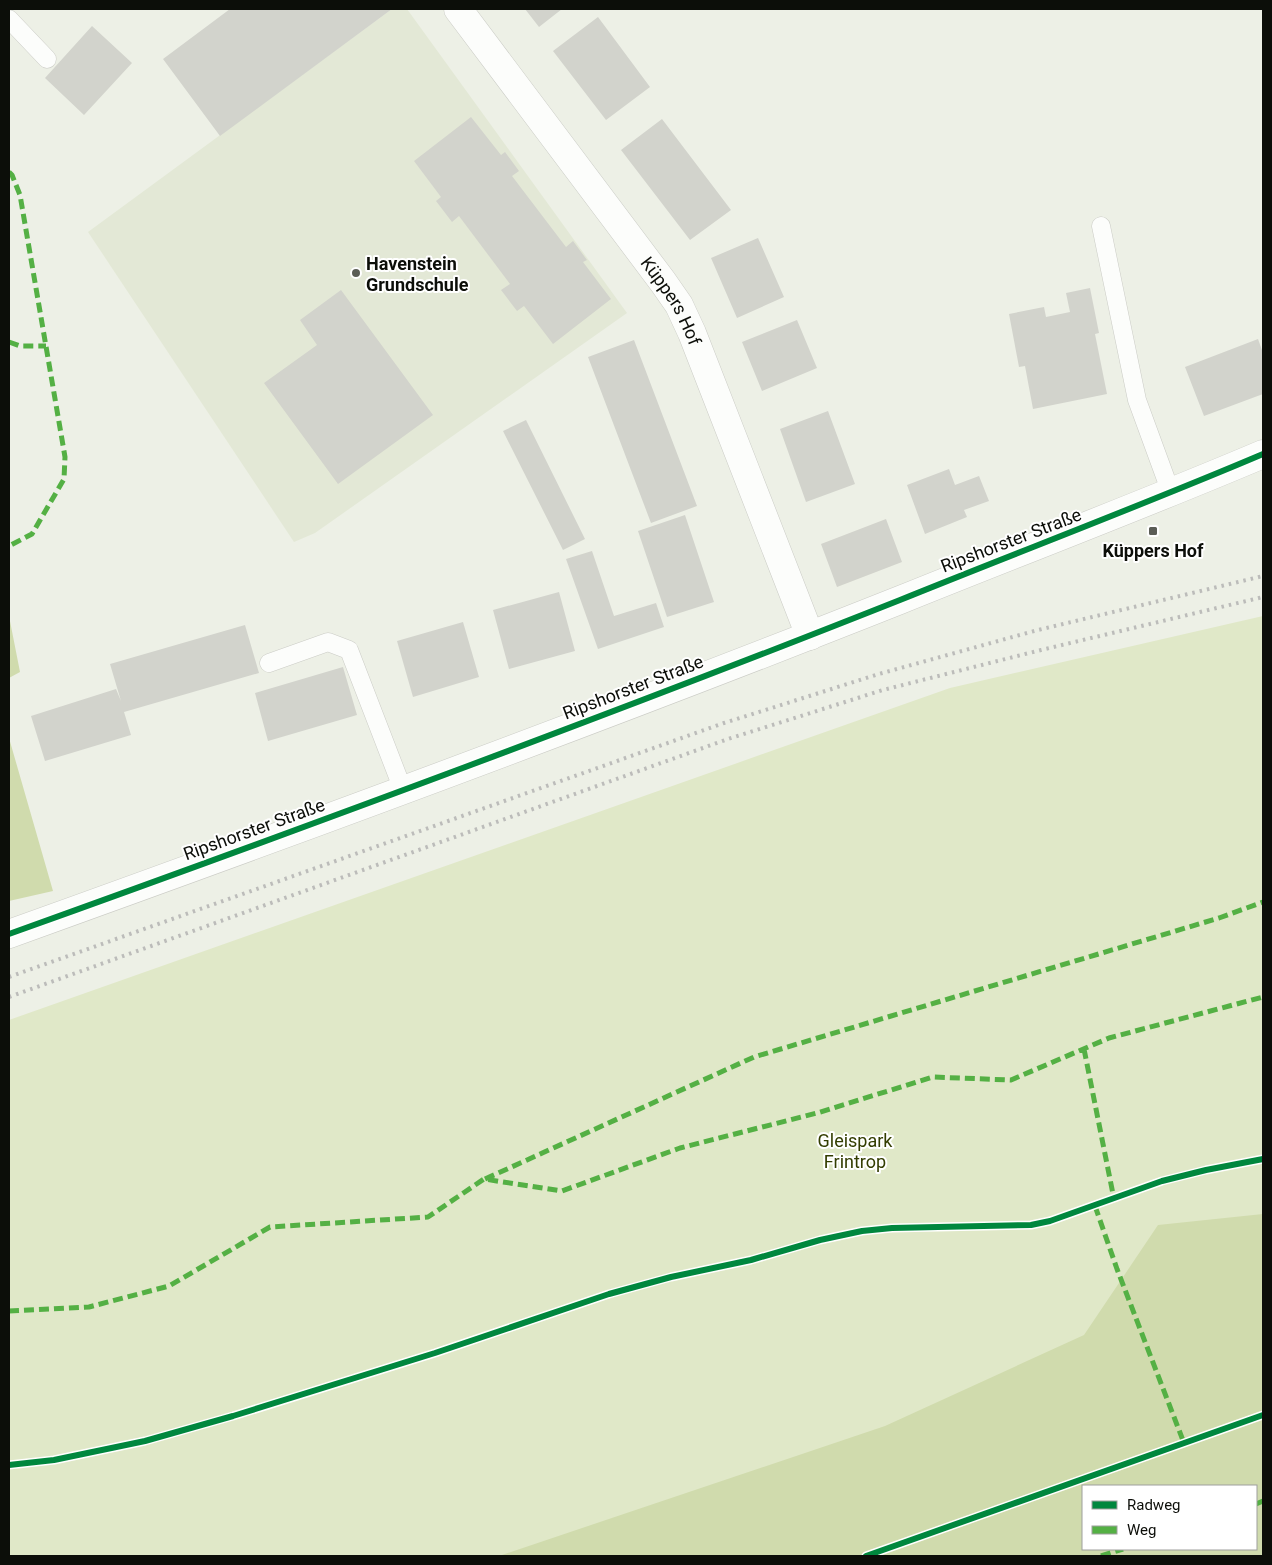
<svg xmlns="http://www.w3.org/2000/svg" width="1272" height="1565" font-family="Roboto,sans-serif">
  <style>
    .built { fill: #e3e8d6 }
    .green { fill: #e0e8c8; fill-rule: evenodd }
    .forest { fill: #d0dbad; fill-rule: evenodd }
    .building { fill: #d2d3cc }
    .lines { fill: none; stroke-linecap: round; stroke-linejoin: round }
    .service-casing { stroke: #cbccc6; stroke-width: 19 }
    .minor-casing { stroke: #cbccc6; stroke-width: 29 }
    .service { stroke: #fcfdfb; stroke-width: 18 }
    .minor { stroke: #fcfdfb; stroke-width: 28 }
    .rail { stroke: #bcbcba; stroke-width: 4; stroke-dasharray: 2.5 5; stroke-linecap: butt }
    .quiet { stroke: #54b044; stroke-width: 5; stroke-dasharray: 10 5; stroke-linecap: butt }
    .cycleway-casing { stroke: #fff; stroke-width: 9 }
    .cycleway { stroke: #00873e; stroke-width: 6 }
    .poi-dot { fill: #5b5d56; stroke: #fff; stroke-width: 2 }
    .labels { text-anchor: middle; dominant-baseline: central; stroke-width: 4; stroke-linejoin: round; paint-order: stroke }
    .poi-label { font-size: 18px; font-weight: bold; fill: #0c0e09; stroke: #fff; text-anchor: start }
    .street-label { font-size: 18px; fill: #0c0e09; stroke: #fff }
    .park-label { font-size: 18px; fill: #333d01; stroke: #fff }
  </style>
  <rect width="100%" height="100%" fill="#edf0e6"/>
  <path class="built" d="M392 9H407L627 313 315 533 294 542 88 232Z"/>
  <path class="green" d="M1263 616V1556H9V1020L950 688ZM1083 1486H1256V1549H1083Z"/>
  <path class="forest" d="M9 616 20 672 9 678Z
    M9 738 53 891 9 901Z
    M1263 1214V1556H499L885 1426 1084 1335 1158 1225ZM1083 1486H1256V1549H1083Z"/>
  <path class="building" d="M230 9H392L220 136 163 59Z
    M525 9H562L539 27Z
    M598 17 650 87 606 120 553 51Z
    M92 26 132 63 84 115 45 78Z
    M471 117 501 155 505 152 519 171 512 176 566 247 573 241 587 260 583 262 611 299 553 344 524 306 517 311 501 290 510 284 459 216 452 222 436 201 441 197 414 161Z
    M662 119 731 210 690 240 621 150Z
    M758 238 784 297 737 318 711 258Z
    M1090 288 1099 333 1095 334 1107 394 1033 409 1025 366 1019 367 1009 314 1044 307 1046 317 1070 312 1066 293Z
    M341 290 433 415 338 484 264 383 317 345 300 320Z
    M797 320 817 368 762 391 742 342Z
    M1258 339 1263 353V394L1204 416 1185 367Z
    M634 340 697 506 651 523 588 357Z
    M828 411 855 484 806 502 780 429Z
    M526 420 585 539 563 550 503 431Z
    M949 469 955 485 979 476 989 501 964 510 967 517 925 534 907 485Z
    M685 515 714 602 667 617 638 531Z
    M886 519 902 562 837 587 821 544Z
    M592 551 614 616 656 603 664 627 598 649 566 559Z
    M559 592 575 651 509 669 493 610Z
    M463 622 479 677 413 697 397 641Z
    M245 625 259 673 124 712 131 735 45 761 31 716 116 689 121 701 110 664Z
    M343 667 357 715 268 741 255 693Z"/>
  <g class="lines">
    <g class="service-casing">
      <path id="service" d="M9 19 47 59
        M1101 226 1137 400 1171 493
        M269 663 328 642 349 650 403 790"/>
    </g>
    <g class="minor-casing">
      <g id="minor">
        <path id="s1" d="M458 9 663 282 679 305 692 333 810 636"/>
        <path d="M9 934C307 827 605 717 900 600 1021 551 1143 505 1263 454"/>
      </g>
    </g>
    <use href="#service" class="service"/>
    <use href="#minor" class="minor"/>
    <path class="rail" d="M9 977 724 723 879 674 1038 630 1263 576
      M9 997 728 739 883 690 1041 650 1263 597"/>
    <path class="quiet" d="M9 172 12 175 20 195 65 457 64 479 32 534 9 546
      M9 342 20 346H46
      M1084 1049 1114 1199
      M485 1179 754 1057 1219 918 1263 902
      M1095 1206 1117 1269 1184 1443
      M9 1311 89 1307 169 1286 270 1227 428 1217 484 1179 562 1191 680 1148 817 1113 933 1077 1011 1080 1109 1038 1263 997
      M1256 1504 1263 1501
      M1101 1556 1123 1549"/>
    <g class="cycleway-casing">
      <path id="cycleway" d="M9 934C307 827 605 717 900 600 1021 551 1143 505 1263 454
        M9 1465 54 1460 145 1441 233 1416 435 1353 609 1294 671 1277 751 1260 820 1240 862 1231 892 1228 1031 1225 1050 1221 1162 1181 1206 1170 1263 1159
        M866 1556 1263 1415"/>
    </g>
    <use href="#cycleway" class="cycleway"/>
  </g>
  <g class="poi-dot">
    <circle cx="356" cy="273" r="5"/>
    <rect x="1148" y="526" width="10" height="10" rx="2.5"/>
  </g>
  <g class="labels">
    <g class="poi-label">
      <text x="366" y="263">Havenstein<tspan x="366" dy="21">Grundschule</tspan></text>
      <text x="1153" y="550" text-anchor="middle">Küppers Hof</text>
    </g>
    <g class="street-label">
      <text stroke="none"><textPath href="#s1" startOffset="362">Küppers Hof</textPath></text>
      <text transform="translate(1011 540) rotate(-21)">Ripshorster Straße</text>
      <text transform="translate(633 687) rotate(-21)">Ripshorster Straße</text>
      <text transform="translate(254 829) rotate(-20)">Ripshorster Straße</text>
    </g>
    <g class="park-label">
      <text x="855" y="1140">Gleispark<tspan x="855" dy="21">Frintrop</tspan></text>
    </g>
  </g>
  <rect width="1272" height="1565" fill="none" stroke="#0c0e09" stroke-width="20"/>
  <rect x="1082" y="1485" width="175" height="65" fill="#ffffff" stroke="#9e9f9d"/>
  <rect x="1092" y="1501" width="25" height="8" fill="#00873e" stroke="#9e9f9d"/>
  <text x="1127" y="1510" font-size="15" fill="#0c0e09">Radweg</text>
  <rect x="1092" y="1526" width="25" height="8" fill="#54b044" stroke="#9e9f9d"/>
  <text x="1127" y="1535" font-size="15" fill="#0c0e09">Weg</text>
</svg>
